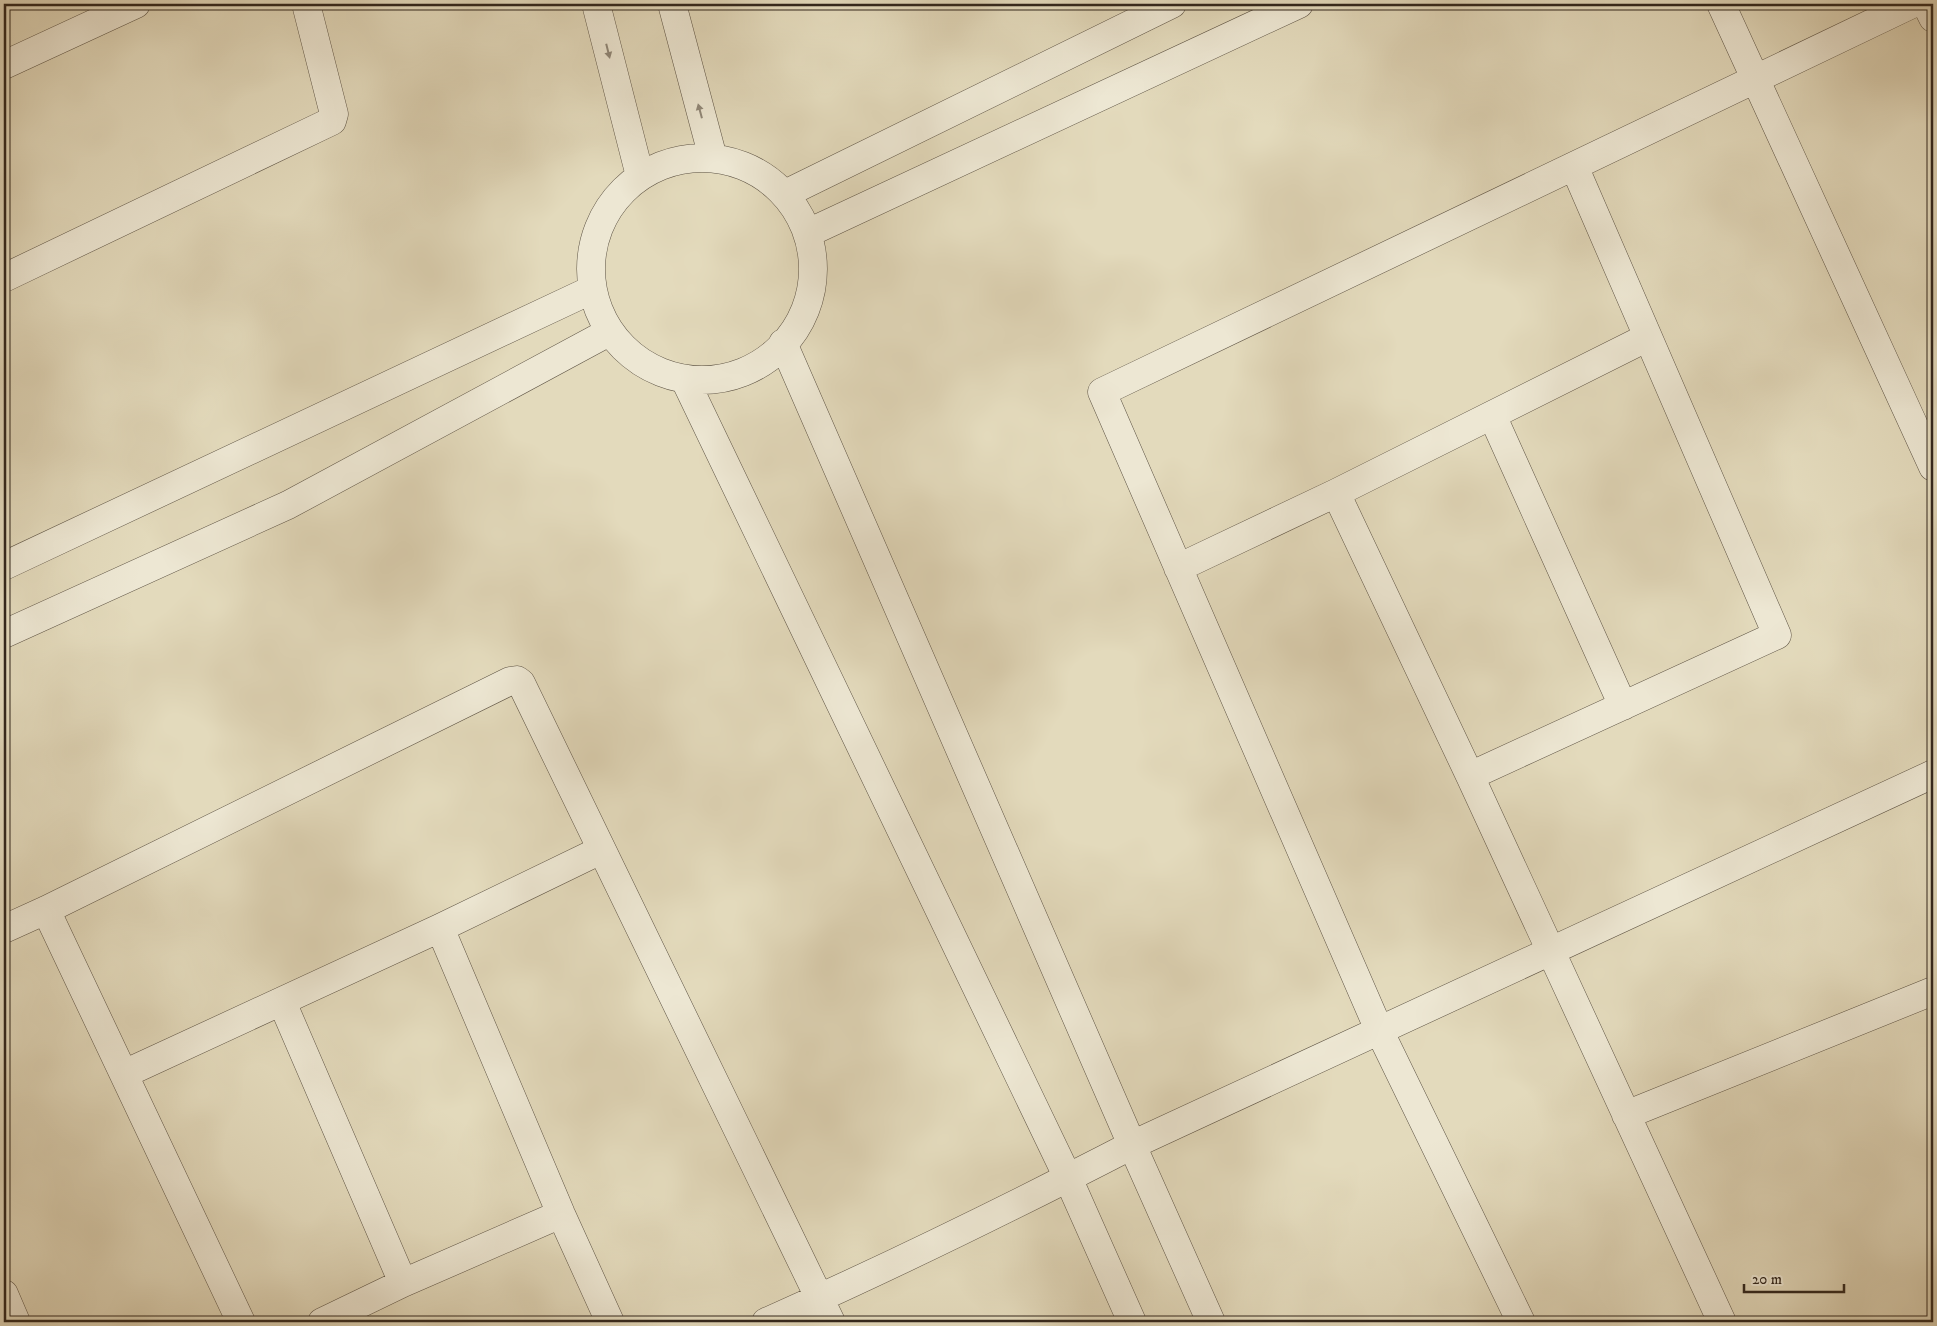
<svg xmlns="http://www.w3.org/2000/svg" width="1937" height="1326" font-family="'IM FELL DW Pica',serif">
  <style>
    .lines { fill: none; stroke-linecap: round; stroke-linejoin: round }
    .street-casing { stroke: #5e5445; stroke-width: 29 }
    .street { stroke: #ede7d3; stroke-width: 28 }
    .oneway { fill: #908778 }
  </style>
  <rect width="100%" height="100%" fill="#e3dabc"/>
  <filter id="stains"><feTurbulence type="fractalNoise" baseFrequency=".004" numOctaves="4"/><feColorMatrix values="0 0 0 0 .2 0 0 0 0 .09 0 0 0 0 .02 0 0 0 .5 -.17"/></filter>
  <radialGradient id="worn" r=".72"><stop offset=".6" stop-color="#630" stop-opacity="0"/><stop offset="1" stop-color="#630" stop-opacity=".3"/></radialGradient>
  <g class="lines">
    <g class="street-casing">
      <path id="street" d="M596 4 640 176
        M672 4 713 158
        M1721 4 1933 467
        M1926 4 1933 18
        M4 65 136 4
        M591 269a111 111 0 1 1 222 0a111 111 0 1 1-222 0Z
        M785 194 1172 4
        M808 233 1299 4
        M4 278 332 121 334 114 306 4
        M783 343 1132 1145 1211 1322
        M685 380 1068 1178 1132 1322
        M1492 415 1623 706
        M1336 493 1470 776 1722 1322
        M4 566 591 290
        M1178 568 1336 493 1648 337
        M4 634 288 505 609 332
        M1470 776 1777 635 1574 166
        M46 910 241 1322
        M440 928 561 1214 610 1322
        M4 929 46 910 510 681 517 680 521 683 831 1322
        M282 1002 403 1283
        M124 1074 440 928 601 850
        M1626 1115 1933 991
        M4 1294 16 1322
        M322 1322 403 1283 561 1214
        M766 1322C890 1267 1012 1207 1132 1145L1933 774
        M1521 1322 1379 1030 1102 392 1912 4"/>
    </g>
    <use href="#street" class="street"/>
  </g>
  <defs><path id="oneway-solid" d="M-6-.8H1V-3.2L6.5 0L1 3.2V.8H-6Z" transform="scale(1.25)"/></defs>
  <g class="oneway">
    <use href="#oneway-solid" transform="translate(608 51) rotate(76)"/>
    <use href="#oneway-solid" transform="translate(700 111) rotate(-105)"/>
  </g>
  <rect width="1937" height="1326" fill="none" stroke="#e3dabc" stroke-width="20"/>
  <rect x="5" y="5" width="1927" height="1316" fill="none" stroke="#32271d" stroke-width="2.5"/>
  <rect x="10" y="10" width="1917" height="1306" fill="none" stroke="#32271d"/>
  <path d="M1744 1284v8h100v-8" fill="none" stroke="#32271d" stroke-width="2.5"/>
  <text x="1752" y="1284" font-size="15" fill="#32271d" stroke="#ede7d3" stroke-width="4" paint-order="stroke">20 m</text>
  <rect width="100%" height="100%" filter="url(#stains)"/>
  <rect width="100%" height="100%" fill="url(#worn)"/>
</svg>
